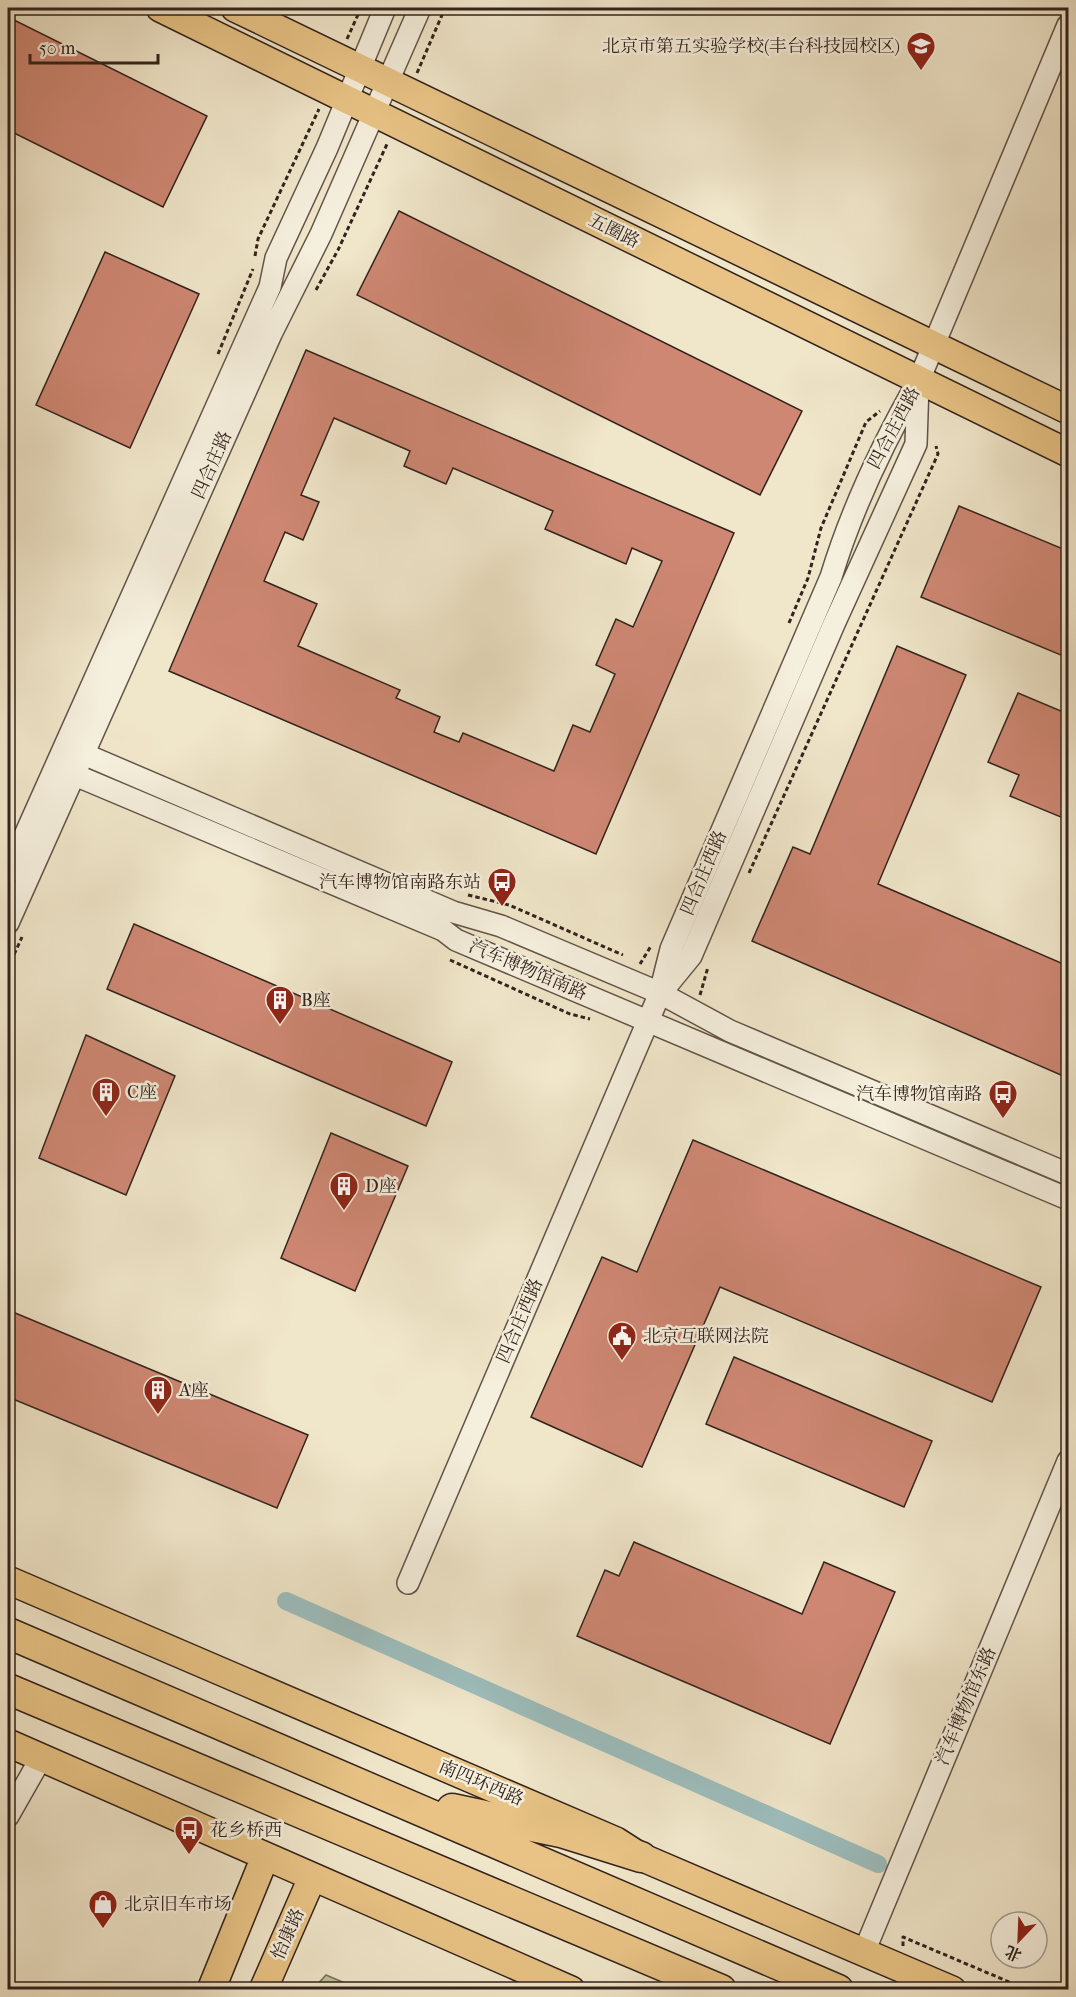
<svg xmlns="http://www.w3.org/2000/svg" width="1076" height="1997" font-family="'IM FELL French Canon','Noto Serif SC',serif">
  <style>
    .green { fill: #bac597; stroke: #76745a; stroke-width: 1.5 }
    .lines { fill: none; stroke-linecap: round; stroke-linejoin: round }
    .canal { stroke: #9dbebe; stroke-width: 18 }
    .building { fill: #ce8773; stroke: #33231d; stroke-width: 1.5; fill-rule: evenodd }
    .minor-casing { stroke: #625448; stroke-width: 24 }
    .major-casing { stroke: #33231d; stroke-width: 30 }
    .highway-casing { stroke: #33231d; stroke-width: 33 }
    .path { stroke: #33231d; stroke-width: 3; stroke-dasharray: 4.5 3; stroke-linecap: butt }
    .minor { stroke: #f5efdd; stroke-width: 21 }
    .major { stroke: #e8c385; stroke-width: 27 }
    .highway { stroke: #e8c385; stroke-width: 30 }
    .labels { text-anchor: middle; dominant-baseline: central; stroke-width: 5; stroke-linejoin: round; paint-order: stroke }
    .poi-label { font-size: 18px; fill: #33231d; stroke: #f5efdd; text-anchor: start }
    .street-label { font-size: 18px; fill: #33231d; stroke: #f5efdd }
  </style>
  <rect width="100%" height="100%" fill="#f0e6ca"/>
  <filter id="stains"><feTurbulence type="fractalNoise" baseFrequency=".00333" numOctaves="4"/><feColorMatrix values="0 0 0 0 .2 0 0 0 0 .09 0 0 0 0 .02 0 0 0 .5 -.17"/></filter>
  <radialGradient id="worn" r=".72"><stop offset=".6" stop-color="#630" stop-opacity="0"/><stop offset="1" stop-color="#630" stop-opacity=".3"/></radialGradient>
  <path class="green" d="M326 1975 359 1989H313Z"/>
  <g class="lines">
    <path class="canal" d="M286 1601 878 1864"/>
  </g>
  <path class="building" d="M8 17 207 116 163 207 8 130Z
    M399 211 802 411 760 495 357 295Z
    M105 252 199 294 130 448 36 405Z
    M306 350 734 533 596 854 169 671ZM334 418 410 451 404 466 446 484 453 468 553 511 545 529 626 564 632 548 662 561 633 627 616 619 596 665 615 674 590 732 573 725 554 771 463 733 459 742 434 732 440 717 396 698 400 690 298 646 317 604 264 581 285 532 303 540 319 502 301 495Z
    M959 506 1068 551V658L921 597Z
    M897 646 966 675 878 884 1068 966V1078L752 941 793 847 810 854Z
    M1018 693 1068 714V820L1010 796 1019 775 988 762Z
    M134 924 452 1062 426 1126 107 989Z
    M86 1035 175 1076 126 1195 39 1158Z
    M331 1133 408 1166 355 1291 281 1258Z
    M693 1140 1041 1287 992 1402 720 1287 642 1467 531 1417 602 1257 637 1272Z
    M8 1310 308 1435 277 1508 8 1397Z
    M734 1357 932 1441 904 1507 706 1424Z
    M634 1542 802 1614 824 1562 895 1592 830 1744 577 1636 605 1570 619 1576Z"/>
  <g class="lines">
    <g class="minor-casing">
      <path id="minor" d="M65 746 453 912 501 926 660 993 730 1031 1068 1174
        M56 767 443 930 456 940 1068 1199
        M8 873 270 287 276 258 327 148 385 8
        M8 923 271 334 321 234 420 8
        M664 989 691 956 834 624 916 444 918 384
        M408 1583 660 993 671 949 831 577C852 508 883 443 919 380L1068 25
        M8 1816 41 1758
        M864 1952 1068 1461"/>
    </g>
    <g class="major-casing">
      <path id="major" d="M160 8 1068 453
        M235 8 1068 410
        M8 1580 616 1841 641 1857 952 1990
        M8 1743 571 1990
        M211 1990 265 1857
        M263 1990 312 1878"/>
    </g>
    <g class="highway-casing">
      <path id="highway" d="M8 1633 838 1990
        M8 1689 721 1990
        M452 1809 561 1832 641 1857"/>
    </g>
    <path class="path" d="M347 39 361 8
      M417 73 445 8
      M255 256 258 239 319 109
      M316 290 338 250 388 142
      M218 354 253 269
      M789 623 808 578 821 528 866 422 880 411
      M749 873 938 454 936 446
      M468 895 509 905 623 955
      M450 960 570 1014 590 1019
      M640 964 651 946
      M8 968 22 937
      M700 995 708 967
      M903 1946V1937L1028 1990"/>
    <use href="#minor" class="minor"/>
    <use href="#major" class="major"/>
    <use href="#highway" class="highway"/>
  </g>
  <defs>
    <g id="school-pin" transform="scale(1.5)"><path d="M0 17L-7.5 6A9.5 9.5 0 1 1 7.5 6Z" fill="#8f2418" stroke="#f5efdd"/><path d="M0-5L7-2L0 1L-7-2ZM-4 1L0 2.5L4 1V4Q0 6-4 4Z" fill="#fff"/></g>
    <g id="bus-pin" transform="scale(1.5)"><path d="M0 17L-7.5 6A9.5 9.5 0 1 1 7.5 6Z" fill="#8f2418" stroke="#f5efdd"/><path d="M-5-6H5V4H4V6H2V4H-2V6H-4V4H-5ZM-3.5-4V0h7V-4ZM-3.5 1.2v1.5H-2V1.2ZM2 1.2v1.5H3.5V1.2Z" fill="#fff"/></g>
    <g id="building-pin" transform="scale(1.5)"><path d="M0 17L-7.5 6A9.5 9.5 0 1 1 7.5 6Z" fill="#8f2418" stroke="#f5efdd"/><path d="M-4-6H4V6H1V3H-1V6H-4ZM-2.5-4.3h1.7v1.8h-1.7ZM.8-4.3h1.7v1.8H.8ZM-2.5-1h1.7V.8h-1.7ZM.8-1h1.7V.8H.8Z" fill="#fff"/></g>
    <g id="civic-pin" transform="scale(1.5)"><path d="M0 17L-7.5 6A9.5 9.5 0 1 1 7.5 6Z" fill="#8f2418" stroke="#f5efdd"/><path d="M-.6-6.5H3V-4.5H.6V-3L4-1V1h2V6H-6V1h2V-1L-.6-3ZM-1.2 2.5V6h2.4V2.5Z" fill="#fff"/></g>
    <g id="shop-pin" transform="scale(1.5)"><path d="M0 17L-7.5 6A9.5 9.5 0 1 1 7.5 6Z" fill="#8f2418" stroke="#f5efdd"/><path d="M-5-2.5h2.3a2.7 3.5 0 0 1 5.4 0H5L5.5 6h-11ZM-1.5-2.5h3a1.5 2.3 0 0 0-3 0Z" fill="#fff"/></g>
  </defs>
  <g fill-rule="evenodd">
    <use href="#school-pin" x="921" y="46"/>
    <use href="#bus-pin" x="502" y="882"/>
    <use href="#building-pin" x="280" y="1000"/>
    <use href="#building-pin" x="106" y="1092"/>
    <use href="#bus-pin" x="1003" y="1094"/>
    <use href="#building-pin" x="344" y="1186"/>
    <use href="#civic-pin" x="622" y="1336"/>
    <use href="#building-pin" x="158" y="1390"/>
    <use href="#bus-pin" x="189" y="1830"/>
    <use href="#shop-pin" x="103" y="1904"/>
  </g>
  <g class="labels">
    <g class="poi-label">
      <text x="900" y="46" text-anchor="end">北京市第五实验学校(丰台科技园校区)</text>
      <text x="481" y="882" text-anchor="end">汽车博物馆南路东站</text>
      <text x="301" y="1000">B座</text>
      <text x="127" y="1092">C座</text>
      <text x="982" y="1094" text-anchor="end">汽车博物馆南路</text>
      <text x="365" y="1186">D座</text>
      <text x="643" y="1336">北京互联网法院</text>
      <text x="179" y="1390">A座</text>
      <text x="210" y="1830">花乡桥西</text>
      <text x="124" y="1904">北京旧车市场</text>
    </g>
    <g class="street-label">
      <text transform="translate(614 231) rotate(26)">五圈路</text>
      <text transform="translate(894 428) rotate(-62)">四合庄西路</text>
      <text transform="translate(212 465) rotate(-66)">四合庄路</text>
      <text transform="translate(704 873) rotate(-67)">四合庄西路</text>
      <text transform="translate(528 970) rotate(23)">汽车博物馆南路</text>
      <text transform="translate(520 1321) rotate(-67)">四合庄西路</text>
      <text transform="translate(966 1706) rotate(-67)">汽车博物馆东路</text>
      <text transform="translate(481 1783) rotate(23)">南四环西路</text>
      <text transform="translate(288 1934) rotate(-66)">怡康路</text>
    </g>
  </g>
  <rect width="1076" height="1997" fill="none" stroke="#f0e6ca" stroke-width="30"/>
  <rect x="9" y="9" width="1058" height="1979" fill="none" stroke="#33231d" stroke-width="3"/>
  <rect x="15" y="15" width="1046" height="1967" fill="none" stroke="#33231d" stroke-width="1.5"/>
  <g transform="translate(1019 1940) rotate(203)"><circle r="28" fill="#f5efdd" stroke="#a79d90" stroke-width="1.5"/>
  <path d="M0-4.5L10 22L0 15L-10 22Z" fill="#8f2418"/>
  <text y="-9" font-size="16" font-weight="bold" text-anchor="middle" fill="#33231d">北</text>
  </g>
  <path d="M30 54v9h128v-9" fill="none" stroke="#33231d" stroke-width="3"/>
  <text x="39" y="54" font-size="18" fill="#33231d" stroke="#f5efdd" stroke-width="4.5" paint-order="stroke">50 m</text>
  <rect width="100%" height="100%" filter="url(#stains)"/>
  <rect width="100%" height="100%" fill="url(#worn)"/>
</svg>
